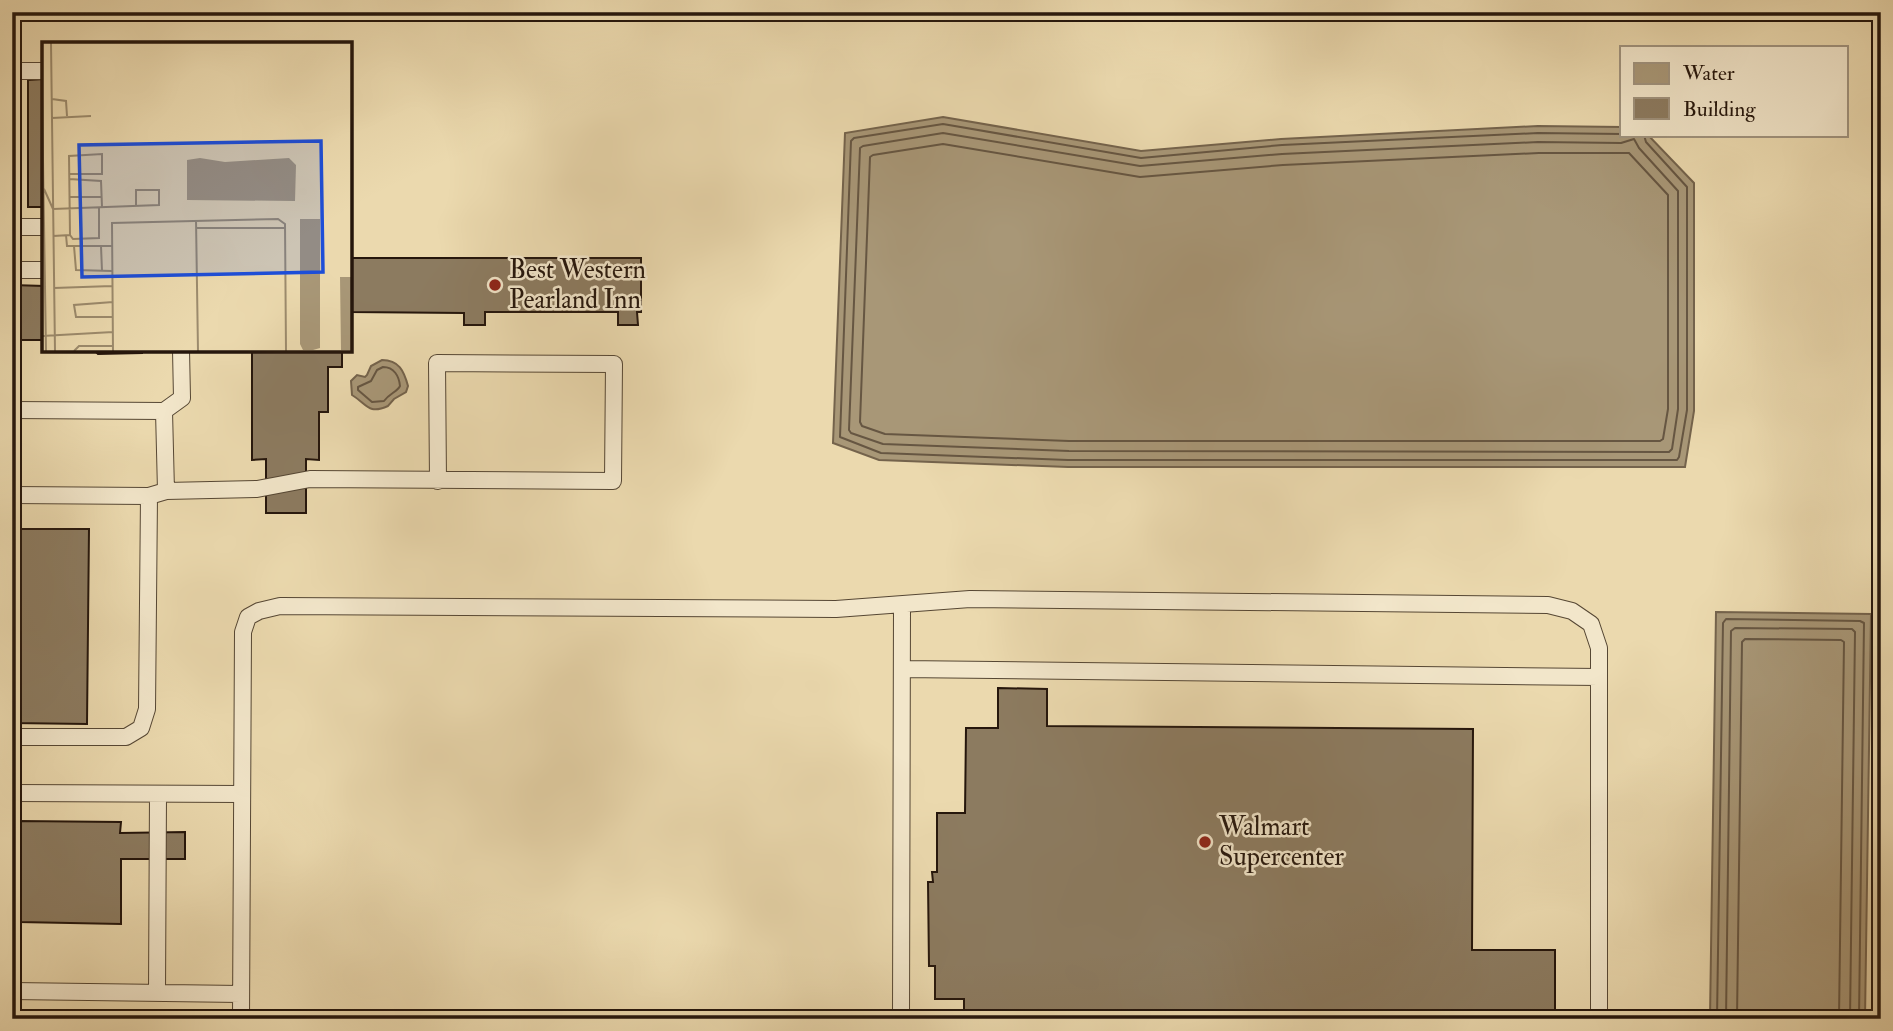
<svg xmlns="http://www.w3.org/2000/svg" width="1893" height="1031" font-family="'IM FELL Double Pica',serif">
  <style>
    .water { fill: #a89777; stroke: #74634c; stroke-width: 2 }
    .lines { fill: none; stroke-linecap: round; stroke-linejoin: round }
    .shore { stroke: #665642; stroke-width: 2 }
    .building { fill: #8c7b60; stroke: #25160c; stroke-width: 2 }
    .lane-casing { stroke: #564734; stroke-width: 18 }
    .lane { stroke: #f2e6ca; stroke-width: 16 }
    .poi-dot { fill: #8f2418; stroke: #f2e6ca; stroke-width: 2.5 }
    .labels { text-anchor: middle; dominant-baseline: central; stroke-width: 5; stroke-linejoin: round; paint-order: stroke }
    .poi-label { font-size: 26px; fill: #25160c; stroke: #f2e6ca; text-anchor: start }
    .inset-road { fill: none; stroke: #9c8b6d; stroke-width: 2 }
    .view { fill: #1d4ed8; fill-opacity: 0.15; stroke: #1d4ed8; stroke-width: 3.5 }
    .inset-edge { fill: none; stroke: #25160c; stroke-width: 3.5 }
  </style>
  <rect width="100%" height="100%" fill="#ebd9ae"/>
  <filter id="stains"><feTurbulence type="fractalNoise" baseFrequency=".00286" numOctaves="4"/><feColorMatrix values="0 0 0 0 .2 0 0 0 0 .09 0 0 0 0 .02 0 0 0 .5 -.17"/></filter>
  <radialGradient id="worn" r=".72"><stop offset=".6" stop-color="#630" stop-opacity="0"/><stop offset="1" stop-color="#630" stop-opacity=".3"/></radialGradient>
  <path class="water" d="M943 117 1141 151 1281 139 1538 126 1622 127V135H1648L1694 183V411L1685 467H1068L879 460 833 443 845 133Z
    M382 360C399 360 404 371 408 386L406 392 394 399 388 406C368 415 367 404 352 395L351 381 357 375 365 377 367 375 371 366Z
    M1716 612 1871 614 1865 1019H1710Z"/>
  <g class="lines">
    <path class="shore" d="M943 133 1140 166 1282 154 1538 142 1621 143 1634 139 1639 148 1678 191V409L1672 449 1669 452 1069 451 883 444 851 433 849 430 860 148 863 146Z
      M1622 134 1538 133 1282 145 1141 158 943 124 854 138 851 141 840 437 881 453 1068 460H1677L1679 457 1687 410V187L1646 142 1644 135
      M943 144 1140 177 1283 165 1539 153H1629L1668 195V409L1663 439 1660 441H1069L885 434 862 426 860 422 870 157 873 155Z
      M383 367C394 367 399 376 400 386 397 392 390 393 384 401L372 402 358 390V387L371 381 377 370Z
      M1717 1019 1723 623 1726 619 1860 621 1864 623 1859 1019
      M1726 1019 1731 631 1735 628 1852 629 1855 632 1850 1019
      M1737 1019 1742 642 1745 639 1841 640 1844 642 1839 1019"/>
  </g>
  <path class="building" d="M44 79V207H28V80Z
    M350 258H641V312H637L638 325H618V312H485V325H464V313L350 312Z
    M12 285 44 286V340H12Z
    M94 350H142V353L98 354Z
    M252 350H342V367H328V412H319V460L306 459V513H266V459L252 460Z
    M12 529H89L87 724 12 723Z
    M998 688 1047 689V726L1473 729 1472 950H1555V1019H964V999H935V966H929L928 882H933L932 872H937V813H965L966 728H998Z
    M18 821 121 822 120 833 185 832V859H121V924L19 922 18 907H12V840H18Z"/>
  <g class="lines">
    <g class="lane-casing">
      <path id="lane" d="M12 71H44
        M12 227H44
        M12 270H44
        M12 410 164 411 182 398 181 350
        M164 411 166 491
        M12 495 149 496 166 491 257 489 310 479 613 481 614 364 437 363 438 481
        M902 669 1599 677
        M12 737H126L141 728 147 709 149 496
        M12 793 242 794
        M12 991 241 994
        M157 993 158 794
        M241 1019 243 632 248 617 259 611 280 606 836 609 970 599 1548 605 1572 611 1591 624 1599 648V1019
        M901 1019 902 605"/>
    </g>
    <use href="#lane" class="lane"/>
  </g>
  <g class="poi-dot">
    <circle cx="495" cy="285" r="7"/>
    <circle cx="1205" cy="842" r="7"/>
  </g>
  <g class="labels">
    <g class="poi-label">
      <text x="509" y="270">Best Western<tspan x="509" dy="30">Pearland Inn</tspan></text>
      <text x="1219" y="827">Walmart<tspan x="1219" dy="30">Supercenter</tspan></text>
    </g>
  </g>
  <g transform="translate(42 42)">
    <rect width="310" height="310" fill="#ebd9ae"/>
    <path d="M158 116 183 120 247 116 254 123 253 159 145 158V118ZM258 177H278V306L271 308H261L258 302ZM298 235H310V308H299Z" fill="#a89777"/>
    <path class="inset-road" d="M9 1 13 309M0 54 4 309M10 57 24 59 25 74M10 76 49 74M27 137 59 139 60 165M2 147 11 167 117 163V148H94V163M27 155H59M154 178 156 309M154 186H243M24 193 25 204H70M28 193 31 197 57 196V166M11 194 28 193 27 114 60 112V132H27M32 204 34 228 70 229M59 204 60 229M12 246 70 244M71 260 32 263 34 275H71M0 294 71 290M32 309 37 304H71M71 309 70 181 236 177 243 182 244 309"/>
    <path class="view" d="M279 99 281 230 40 235 37 103Z"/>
    <rect width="310" height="310" class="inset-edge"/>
  </g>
  <rect width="1893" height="1031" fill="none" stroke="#ebd9ae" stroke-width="42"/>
  <rect x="14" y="14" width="1865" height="1003" fill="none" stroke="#25160c" stroke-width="3.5"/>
  <rect x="21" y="21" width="1851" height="989" fill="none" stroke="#25160c" stroke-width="2"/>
  <rect x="1620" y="46" width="228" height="91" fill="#f2e6ca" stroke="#a0937e" stroke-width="2"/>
  <rect x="1634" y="63" width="35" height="21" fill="#a89777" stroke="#a0937e" stroke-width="2"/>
  <text x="1683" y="80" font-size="21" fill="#25160c">Water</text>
  <rect x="1634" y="98" width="35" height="21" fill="#8c7b60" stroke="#a0937e" stroke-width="2"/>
  <text x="1683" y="116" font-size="21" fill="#25160c">Building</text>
  <rect width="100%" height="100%" filter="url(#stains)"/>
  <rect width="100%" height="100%" fill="url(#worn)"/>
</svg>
